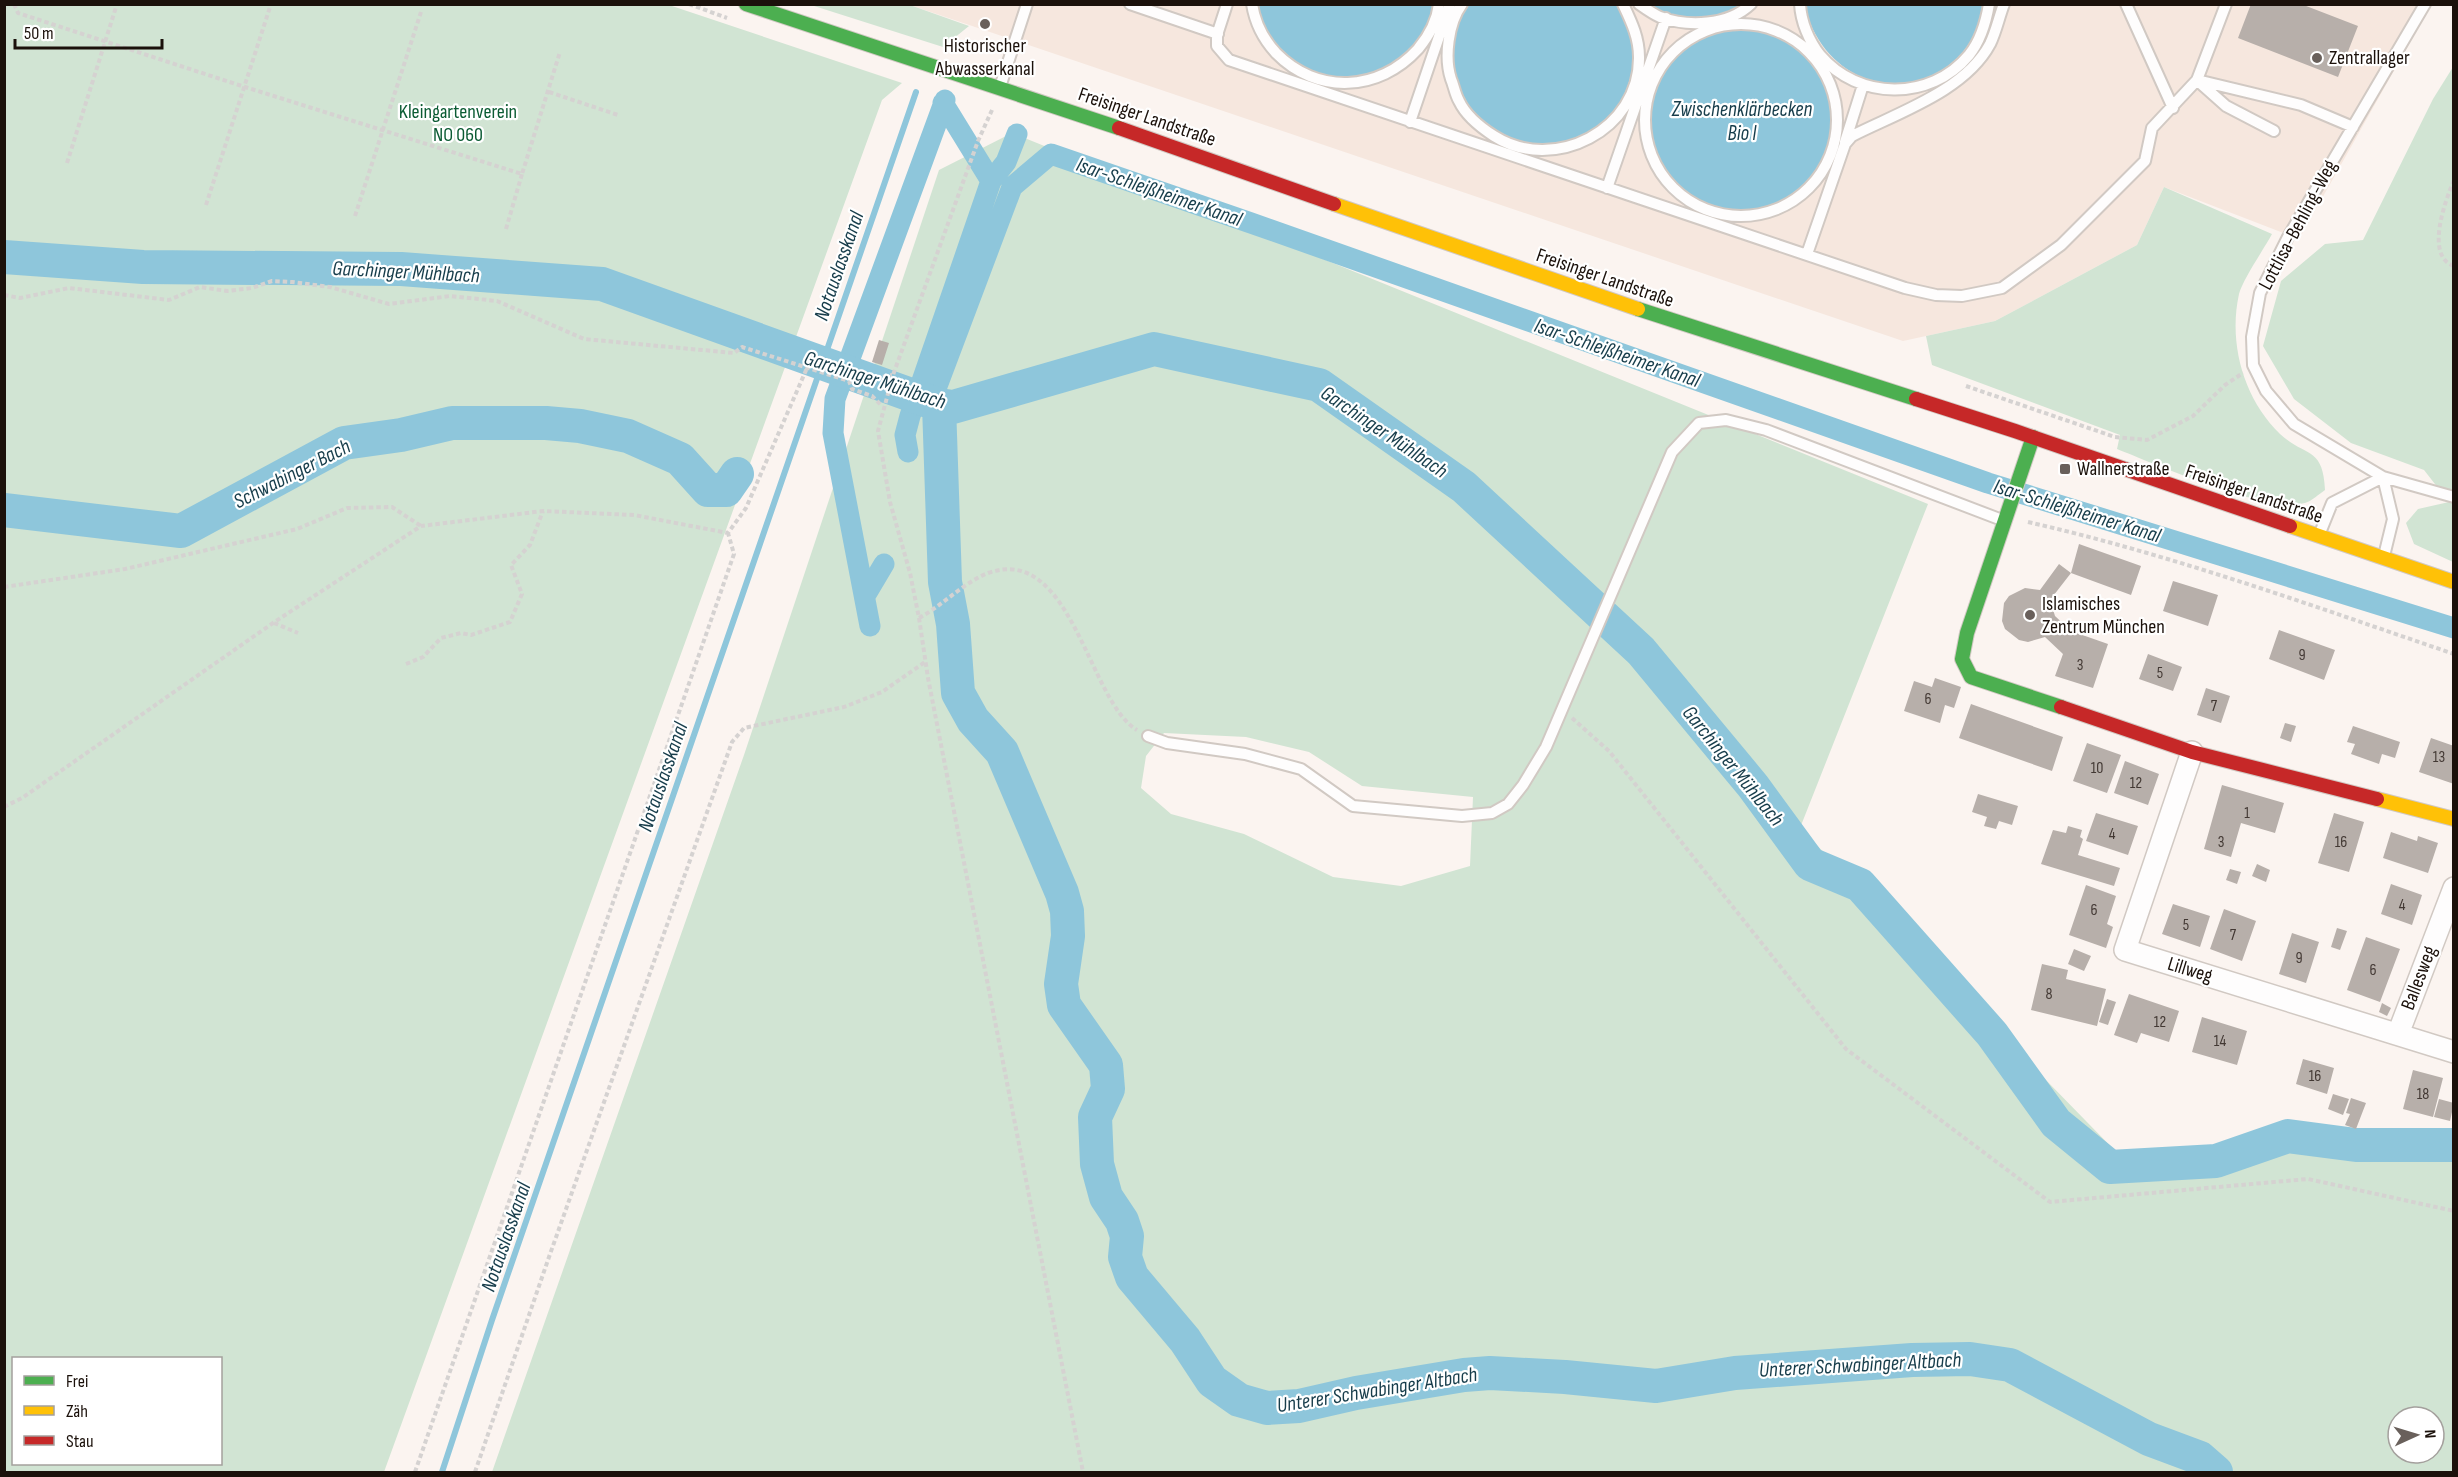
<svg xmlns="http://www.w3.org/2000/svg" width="2458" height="1477" font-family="'Sofia Sans Condensed',sans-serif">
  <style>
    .built { fill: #f6e7de }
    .green { fill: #d1e4d3; fill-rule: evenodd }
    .water { fill: #8ec6db }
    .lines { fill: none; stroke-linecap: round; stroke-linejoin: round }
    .stream { stroke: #8ec6db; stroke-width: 6 }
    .canal { stroke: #8ec6db; stroke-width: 21 }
    .river { stroke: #8ec6db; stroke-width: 34 }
    .building { fill: #b7afaa }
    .lane-casing { stroke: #d1c9c3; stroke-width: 14 }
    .street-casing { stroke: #d1c9c3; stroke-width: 24 }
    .fast-casing { stroke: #d1c9c3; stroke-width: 16 }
    .slow-casing { stroke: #d1c9c3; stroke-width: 16 }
    .jam-casing { stroke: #d1c9c3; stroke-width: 16 }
    .path { stroke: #d5d2d1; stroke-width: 4; stroke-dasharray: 4.5 3; stroke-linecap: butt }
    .lane { stroke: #fefdfd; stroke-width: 10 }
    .street { stroke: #fefdfd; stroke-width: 21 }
    .fast { stroke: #4caf50; stroke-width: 14 }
    .slow { stroke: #ffc107; stroke-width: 14 }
    .jam { stroke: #c62828; stroke-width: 14 }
    .poi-dot { fill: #69605b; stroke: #fff; stroke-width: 2 }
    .labels { text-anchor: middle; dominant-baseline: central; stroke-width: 4.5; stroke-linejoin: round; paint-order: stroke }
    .number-label { font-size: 16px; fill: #423833 }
    .poi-label { font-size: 20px; fill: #1b110b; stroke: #fff; text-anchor: start }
    .park-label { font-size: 20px; fill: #0b5b33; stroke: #fff }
    .street-label { font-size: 20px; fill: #1b110b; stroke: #fff }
    .water-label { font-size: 21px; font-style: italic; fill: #173d4b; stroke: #fff }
  </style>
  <rect width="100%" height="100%" fill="#fbf4f0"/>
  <path class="built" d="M910 5H2431L2299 239 2164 187 2137 245 1995 321 1903 341Z"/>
  <path class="green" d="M4 5H669L902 83 882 100 384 1472H5ZM14 1358H220V1464H14Z
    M811 5H910L969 26 943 47Z
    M2453 67V562L2414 544 2406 523 2418 509 2449 502 2424 470 2351 443 2294 399 2263 346 2281 281 2325 244 2363 240 2433 99Z
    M1012 133 1928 504 1800 828 2127 1163 2446 1134 2453 1140V1472H492L744 755 939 170ZM1164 733 1246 737 1309 752 1362 786 1473 797 1470 866 1401 886 1333 877 1244 834 1171 814 1141 788 1146 756ZM2398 1417H2434V1453H2398Z
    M2164 187 2272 234C2264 249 2243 279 2239 294 2228 344 2244 399 2280 434 2306 458 2323 446 2325 490 2319 494 2312 501 2305 503 2265 513 2158 465 2117 449L2120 435 1932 365 1926 336 1995 321 2137 245Z"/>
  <path class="water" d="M1256 5H1434C1421 71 1336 107 1285 56 1269 41 1263 24 1256 5Z
    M1468 5H1618C1621 11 1627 18 1629 25 1634 39 1634 56 1632 70 1615 161 1493 174 1458 87 1447 59 1452 30 1468 5Z
    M1650 5H1746C1711 19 1684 26 1650 5Z
    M1806 5H1985C1970 83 1879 113 1826 50 1816 37 1807 21 1806 5Z
    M1650 121a91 91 0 1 1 182 0a91 91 0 1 1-182 0Z"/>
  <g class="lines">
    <path class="stream" d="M840 385 852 384 860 378
      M902 393 903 405 910 416
      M442 1472 492 1320 916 92"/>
    <path class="canal" d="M943 103 991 181
      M931 402 1012 187 1051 154 1251 223 1988 483 2454 628
      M908 452 905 435 910 416 991 181 1006 162 1017 134
      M865 596 884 564
      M870 626 833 433 835 399 945 100"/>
    <path class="river" d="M4 257 143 267 401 269 602 284 939 405 953 407 1154 349 1319 385 1464 487 1641 651 1753 786 1810 864 1860 885 1992 1034 2056 1123 2110 1167 2216 1161 2288 1136 2356 1145H2454
      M939 405 945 582 953 624 958 693 973 720 1002 752 1062 893 1067 911 1068 936 1061 984 1064 1005 1106 1065 1108 1089 1095 1117 1097 1164 1106 1197 1122 1221 1127 1236 1125 1257 1132 1277 1185 1340 1212 1381 1239 1400 1267 1408 1299 1406 1356 1393 1464 1375 1490 1373 1565 1377 1656 1386 1735 1373 1912 1360 1970 1359 2010 1365 2149 1439 2200 1458 2216 1472
      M4 510 181 531 344 443 401 435 452 423H546L580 426 628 436 680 459 708 490H726L737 474"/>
  </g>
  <path class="building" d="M2251 4H2301L2358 26 2338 77 2238 38Z
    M983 20 990 22 987 28 981 26Z
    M879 340 889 343 882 365 872 362Z
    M2079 544 2141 566 2131 595 2071 573Z
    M2059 564 2071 573 2050 600 2055 616 2071 631 2108 644 2093 688 2055 676 2063 654 2045 637 2028 642 2019 640 2005 629 2002 621 2004 603 2009 596 2025 588 2040 590Z
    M2173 581 2218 595 2208 626 2163 611Z
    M2279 630 2335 650 2324 680 2269 659Z
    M2148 654 2182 667 2173 691 2139 679Z
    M1935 678 1961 687 1954 708 1945 705 1940 723 1904 711 1914 681 1932 687Z
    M2206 688 2230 696 2221 723 2197 715Z
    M1971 704 2063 737 2052 771 1959 738Z
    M2285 723 2296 726 2291 742 2280 738Z
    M2353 726 2400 742 2395 758 2382 754 2379 764 2351 754 2355 744 2347 742Z
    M2431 738 2454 746V784L2419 772Z
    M2087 743 2121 755 2107 793 2073 781Z
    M2125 761 2159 774 2148 805 2114 793Z
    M2222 785 2284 803 2275 833 2241 823 2231 857 2204 849Z
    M1978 794 2018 806 2012 825 1999 821 1996 829 1984 826 1987 817 1972 812Z
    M2096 813 2138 826 2128 855 2086 841Z
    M2334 813 2364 822 2349 872 2318 863Z
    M2068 826 2082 830 2080 837 2083 839 2078 855 2120 868 2114 886 2041 864 2053 830 2066 833Z
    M2391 832 2417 841 2418 836 2438 843 2428 873 2383 858Z
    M2257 864 2270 870 2266 882 2252 876Z
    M2230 869 2241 872 2237 884 2226 880Z
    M2391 884 2422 895 2412 925 2381 914Z
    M2086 885 2116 896 2107 924 2113 927 2106 948 2069 935Z
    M2173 904 2210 916 2200 947 2162 934Z
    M2224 909 2256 921 2242 961 2210 949Z
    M2337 928 2347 931 2340 950 2331 947Z
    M2292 933 2319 942 2306 983 2279 974Z
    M2366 937 2400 949 2380 1002 2347 990Z
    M2074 949 2091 956 2084 971 2068 964Z
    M2042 964 2068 970 2066 979 2106 989 2097 1026 2031 1010Z
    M2129 994 2179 1011 2169 1042 2141 1033 2137 1043 2114 1035Z
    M2107 999 2116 1002 2108 1025 2099 1022Z
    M2382 1003 2391 1008 2387 1016 2379 1012Z
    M2202 1017 2247 1031 2237 1065 2192 1052Z
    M2303 1059 2334 1068 2327 1094 2296 1084Z
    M2413 1070 2443 1078 2433 1117 2403 1109Z
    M2333 1094 2349 1099 2343 1115 2328 1109Z
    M2351 1098 2366 1103 2356 1129 2345 1125 2350 1114 2346 1113Z
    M2439 1099 2454 1103 2450 1121 2434 1117Z"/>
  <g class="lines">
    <g class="lane-casing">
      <path id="lane" d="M1130 4 1218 34
        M1227 4 1217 35V46L1229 60 1905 288 1936 295 1962 296 2002 288 2061 245 2145 161 2152 128 2197 80 2226 4
        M1252 4C1255 23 1264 40 1276 53 1317 95 1379 92 1418 49 1428 37 1437 21 1439 4
        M1462 4C1448 23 1444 58 1451 79 1454 86 1455 94 1459 101 1466 116 1480 127 1494 136 1554 174 1640 130 1639 57 1639 37 1631 21 1623 4
        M1639 4C1646 9 1653 14 1660 17 1688 27 1728 26 1751 4
        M1800 4C1801 22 1809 41 1820 55 1858 100 1930 102 1969 55 1981 40 1986 22 1989 4
        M2126 4 2173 108
        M2425 4 2288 237 2260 293 2252 337 2253 365 2266 391 2294 424 2383 477 2454 497
        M1645 120a96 96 0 1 1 192 0a96 96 0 1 1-192 0Z
        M2197 80 2301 105 2353 127
        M2199 82 2226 106 2274 131
        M1001 84 1027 4
        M1410 122 1450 4
        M1845 142 1863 85
        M1607 188 1666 18
        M1807 254 1845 144 1852 136C1897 113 1965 91 1990 44 1996 32 1999 17 2004 4
        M2383 477 2393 519 2384 556
        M2320 533 2332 503 2383 477
        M1148 736 1167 743 1245 754 1301 769 1353 806 1462 816 1492 813 1508 804 1523 785 1546 747 1672 452 1699 423 1726 420 1766 430 2002 520"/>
    </g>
    <g class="street-casing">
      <path id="street" d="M2192 752 2125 950 2454 1052
        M2398 1034 2454 888"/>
    </g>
    <g class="fast-casing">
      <path id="fast" d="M746 4 1119 128
        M1638 309 1916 399
        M2033 437 1967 633 1962 659 1971 677 2061 707"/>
    </g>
    <g class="slow-casing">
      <path id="slow" d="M1334 204 1638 309
        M2290 526 2454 582
        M2377 799 2454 819"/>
    </g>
    <g class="jam-casing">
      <path id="jam" d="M1119 128 1334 204
        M1916 399 2015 431 2290 526
        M2061 707 2192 752 2377 799"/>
    </g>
    <path class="path" d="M14 4 18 13 245 87 522 174 560 52
      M689 4 727 18
      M549 92 618 115
      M992 110 978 141 893 375 878 431 890 502 910 573 919 618 928 678 1083 1472
      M67 163 117 4
      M2454 180C2446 199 2424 256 2454 266
      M206 205 271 4
      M355 216 421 12
      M506 229 522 174
      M4 295 20 298 69 288 169 300 200 287 227 291 252 288 272 281 292 282 330 287 389 304 450 296 497 301 584 339 734 353 742 347 849 381 852 389 872 396 882 406
      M812 355 877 378 892 375
      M1966 386 2115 437 2147 440 2193 416 2225 385 2243 373
      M2028 522C2173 555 2313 606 2454 654
      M4 587 125 569 297 529 347 508 392 507 421 526
      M919 618C943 605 963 583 988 573 1072 543 1088 701 1137 730
      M274 623 298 633
      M406 664 423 657 441 638 461 633 471 635 510 622 522 594 511 565 530 545 543 511
      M1572 718 1609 751 1846 1049 2050 1202 2308 1179 2454 1211
      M4 807 22 798 273 623 421 526 543 511 634 515 728 533 746 508 807 368
      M415 1472 734 554 728 533
      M475 1472 549 1257 732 742 744 728 844 707 882 692 925 662"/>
    <use href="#lane" class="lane"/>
    <use href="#street" class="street"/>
    <use href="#fast" class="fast"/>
    <use href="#slow" class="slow"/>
    <use href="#jam" class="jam"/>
  </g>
  <g class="poi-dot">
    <circle cx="985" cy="24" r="6"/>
    <circle cx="2317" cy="58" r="6"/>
    <rect x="2059" y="463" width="12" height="12" rx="3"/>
    <circle cx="2030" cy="615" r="6"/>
  </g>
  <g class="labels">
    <g class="number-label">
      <text x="2302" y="655">9</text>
      <text x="2080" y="665">3</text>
      <text x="2160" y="673">5</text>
      <text x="1928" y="699">6</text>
      <text x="2214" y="706">7</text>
      <text x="2439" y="757">13</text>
      <text x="2097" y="768">10</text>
      <text x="2136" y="783">12</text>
      <text x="2247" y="813">1</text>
      <text x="2112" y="834">4</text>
      <text x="2221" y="842">3</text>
      <text x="2341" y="842">16</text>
      <text x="2402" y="905">4</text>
      <text x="2094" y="910">6</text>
      <text x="2186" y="925">5</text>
      <text x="2233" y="935">7</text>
      <text x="2299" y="958">9</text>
      <text x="2373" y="970">6</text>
      <text x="2049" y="994">8</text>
      <text x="2160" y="1022">12</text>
      <text x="2220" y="1041">14</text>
      <text x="2315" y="1076">16</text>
      <text x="2423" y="1094">18</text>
    </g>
    <g class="poi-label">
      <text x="985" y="46" text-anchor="middle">Historischer<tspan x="985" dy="23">Abwasserkanal</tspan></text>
      <text x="2329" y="58">Zentrallager</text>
      <text x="2077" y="469">Wallnerstraße</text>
      <text x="2042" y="604">Islamisches<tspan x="2042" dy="23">Zentrum München</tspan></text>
    </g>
    <g class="park-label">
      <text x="458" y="112">Kleingartenverein<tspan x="458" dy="23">NO 060</tspan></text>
    </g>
    <g class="street-label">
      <text transform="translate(1147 117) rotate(19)">Freisinger Landstraße</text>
      <text transform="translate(2298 225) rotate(-62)">Lottlisa-Behling-Weg</text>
      <text transform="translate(1605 278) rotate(19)">Freisinger Landstraße</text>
      <text transform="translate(2254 494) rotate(19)">Freisinger Landstraße</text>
      <text transform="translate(2190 970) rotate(17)">Lillweg</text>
      <text transform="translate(2419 978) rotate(-69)">Ballesweg</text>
    </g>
    <g class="water-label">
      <text x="1742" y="109">Zwischenklärbecken<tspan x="1742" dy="24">Bio I</tspan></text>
      <text transform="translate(1159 192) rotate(19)">Isar-Schleißheimer Kanal</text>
      <text transform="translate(839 266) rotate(-71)">Notauslasskanal</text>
      <text transform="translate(406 272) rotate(3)">Garchinger Mühlbach</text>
      <text transform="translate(1617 353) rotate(19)">Isar-Schleißheimer Kanal</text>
      <text transform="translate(875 380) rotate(18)">Garchinger Mühlbach</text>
      <text transform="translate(1384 432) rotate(34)">Garchinger Mühlbach</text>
      <text transform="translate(292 474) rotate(-27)">Schwabinger Bach</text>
      <text transform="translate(2077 511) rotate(17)">Isar-Schleißheimer Kanal</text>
      <text transform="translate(1733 766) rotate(51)">Garchinger Mühlbach</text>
      <text transform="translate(663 777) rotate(-71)">Notauslasskanal</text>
      <text transform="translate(506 1237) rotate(-71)">Notauslasskanal</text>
      <text transform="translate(1860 1365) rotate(-3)">Unterer Schwabinger Altbach</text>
      <text transform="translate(1377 1390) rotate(-9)">Unterer Schwabinger Altbach</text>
    </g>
  </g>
  <rect width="2458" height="1477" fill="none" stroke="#1b110b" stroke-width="12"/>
  <rect x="12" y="1357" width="210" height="108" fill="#ffffff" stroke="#a4a09d" stroke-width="1.5"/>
  <rect x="24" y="1376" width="30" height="9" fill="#4caf50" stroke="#a4a09d" stroke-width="1.5"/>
  <text x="66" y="1387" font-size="18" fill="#1b110b">Frei</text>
  <rect x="24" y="1406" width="30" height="9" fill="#ffc107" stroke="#a4a09d" stroke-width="1.5"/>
  <text x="66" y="1417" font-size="18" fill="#1b110b">Zäh</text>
  <rect x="24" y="1436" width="30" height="9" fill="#c62828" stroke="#a4a09d" stroke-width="1.5"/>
  <text x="66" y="1447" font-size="18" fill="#1b110b">Stau</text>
  <g transform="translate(2416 1435) rotate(86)"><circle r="28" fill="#ffffff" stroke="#a4a09d" stroke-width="1.5"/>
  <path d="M0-4.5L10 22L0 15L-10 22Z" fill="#69605b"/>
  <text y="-9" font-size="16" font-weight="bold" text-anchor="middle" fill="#1b110b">N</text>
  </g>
  <path d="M15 39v9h147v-9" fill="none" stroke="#1b110b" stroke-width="3"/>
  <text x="24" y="39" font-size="18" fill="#1b110b" stroke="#ffffff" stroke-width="4.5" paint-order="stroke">50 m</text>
</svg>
